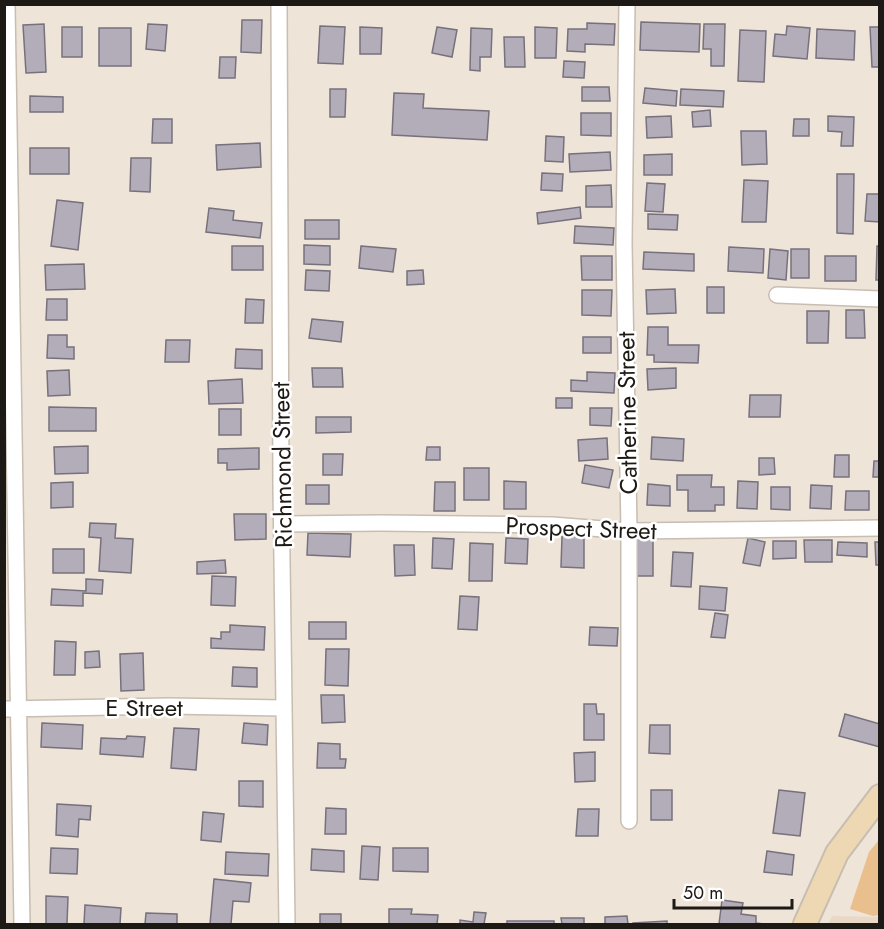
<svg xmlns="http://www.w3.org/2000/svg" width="884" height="929" font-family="Jost,sans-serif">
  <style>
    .built { fill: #e9d8c6 }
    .green { fill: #eabf8e }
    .building { fill: #b3adba; stroke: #77717e; stroke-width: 1.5 }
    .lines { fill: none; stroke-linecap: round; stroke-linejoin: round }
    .street-casing { stroke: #c8bdb1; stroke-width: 18 }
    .secondary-casing { stroke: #c8bdb1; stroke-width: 26 }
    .street { stroke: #fff; stroke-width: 15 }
    .secondary { stroke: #edd8b3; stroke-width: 22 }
    .labels { text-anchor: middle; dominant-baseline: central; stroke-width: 5; stroke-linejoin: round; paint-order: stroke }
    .street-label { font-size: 24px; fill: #1d1915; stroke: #fff }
  </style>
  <rect width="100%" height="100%" fill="#efe4d8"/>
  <path class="built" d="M832 916 879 917V924H828Z"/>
  <path class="green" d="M879 840V915L873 916 850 909 869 852Z"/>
  <path class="building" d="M242 20H262L261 53 241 52Z
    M641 22 700 24 699 52 640 50Z
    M587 23 615 24 614 45 585 44V52L567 51 568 29H587Z
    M44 24 46 72 26 73 23 25Z
    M148 24 167 25 165 51 146 49Z
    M704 24H725L724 66H711V49H703Z
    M320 26 345 27 343 64 318 63Z
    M787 26 810 28 807 59 773 56 775 34 786 35Z
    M62 27H82V57H62Z
    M360 27 382 28 381 54H360Z
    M437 27 457 30 452 57 432 53Z
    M535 27 557 28 556 58H535Z
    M870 27H880V67H872Z
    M99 28H131V66H99Z
    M471 28 492 29 491 57H480V71L470 70Z
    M817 29 855 31 854 60 816 58Z
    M740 30 766 31 764 82 738 81Z
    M504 37H524L525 67H505Z
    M220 57H236L235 78H219Z
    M564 61 585 62 584 78 563 77Z
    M582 87H609L610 101H582Z
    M645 88 677 91 676 106 643 103Z
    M330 89H346L345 117H330Z
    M681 89 724 91 723 107 680 105Z
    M394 93 424 94 423 108 489 111 487 140 392 135Z
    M30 96 63 97V112H30Z
    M710 110 711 126 693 127 692 112Z
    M581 113H611V136L581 135Z
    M671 116 672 137 647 138 646 117Z
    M828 116 854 117 853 146H841L842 132 828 131Z
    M153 119H172V143H152Z
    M794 119H809V136H793Z
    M741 131H766L767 164 742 165Z
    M546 136 564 137 563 162 545 161Z
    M260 143 261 167 217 170 216 145Z
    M30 148H69V174H30Z
    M610 152 611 170 570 172 569 154Z
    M672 154V175H644V155Z
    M131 158H151L150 192 130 191Z
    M542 173 563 174 562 191 541 190Z
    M837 174H854L853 234 837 233Z
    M744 180 768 181 766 222H742Z
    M647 183 665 184 663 212 645 211Z
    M611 185 612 207H586V186Z
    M867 194H880V222L865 221Z
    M57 200 83 203 78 250 51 246Z
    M580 207 581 218 538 224 537 213Z
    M209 208 234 211 233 220 262 223 260 238 206 232Z
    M648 214 678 215 677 230 648 229Z
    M305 220H339V239H305Z
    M575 226 614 228 613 245 574 243Z
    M304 245 330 246V265L304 264Z
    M232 246H263V270H232Z
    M361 246 396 249 393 272 359 268Z
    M877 246H880V280H876Z
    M729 247 764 249 763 273 728 271Z
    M770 249 788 251 786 280 768 278Z
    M791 249H809V278H791Z
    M644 252 694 254V271L643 269Z
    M581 256H612V280H582Z
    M825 256H856V281H825Z
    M84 264 85 289 46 290 45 265Z
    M306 270 330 271 329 291 305 290Z
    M423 270 424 284 407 285V271Z
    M707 287H724V313H707Z
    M675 289 676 313 647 314 646 290Z
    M582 290H612L611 316 582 315Z
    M47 299H67V320H46Z
    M246 299 264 300 263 323H245Z
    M846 310H864L865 338H846Z
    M807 311H829L828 343H807Z
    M312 319 343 322 341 342 309 338Z
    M648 327H668V345H699L698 363 654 362V355H647Z
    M48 335H67V347H74V359L47 358Z
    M583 337H611V353H583Z
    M166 340H190L189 362H165Z
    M236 349 262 350V369L235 368Z
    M312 368H342L343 387H313Z
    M676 368V388L648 390 647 369Z
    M69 370 70 395 48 396 47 371Z
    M587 372 615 373 614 393 571 391V380L587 381Z
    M242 379 243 403 209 404 208 381Z
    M750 395H781L780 417H749Z
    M556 398H572V408H556Z
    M49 407 96 408V431H49Z
    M590 408H612L611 426 590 425Z
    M219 409H241V435H219Z
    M316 417H351V432L316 433Z
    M652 437 684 439 683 461 651 459Z
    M607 438 608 459 579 461 578 440Z
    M88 446V473L55 474 54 447Z
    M427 447H440V460H426Z
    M259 448V469L227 470V463H218V449Z
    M323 454H343L342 475H323Z
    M835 455H849V477H834Z
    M759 458H774L775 474 759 475Z
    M874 461H880V477H873Z
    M585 465 613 470 609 488 582 483Z
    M464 468H489V500H464Z
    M677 475H712L711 487H724V505H715V511H688V490H677Z
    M504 481 526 482V509H504Z
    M738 481 758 482 757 509 737 508Z
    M73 482V507L51 508V483Z
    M435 482H455V511H434Z
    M648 484 670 486V506L647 505Z
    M306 485H329V504H306Z
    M811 485 832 486 831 509 810 508Z
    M771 487H790V510L771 509Z
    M846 491H869V510H845Z
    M234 514H266V539L235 540Z
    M90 523 116 524 115 538 133 539 131 573 99 571 101 538 89 537Z
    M308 533 351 534 350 557 307 555Z
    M562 536H584V568L561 567Z
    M433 538 454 539 452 569 432 568Z
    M506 538 528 539 527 564 505 563Z
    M748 538 765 542 760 566 743 563Z
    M637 539H653V576H637Z
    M804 540H832V562H805Z
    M773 541H796V558L773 559Z
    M838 542 867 543V557L837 555Z
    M875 542H880V565H876Z
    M470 543 493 544 492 581H469Z
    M394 545H414L415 575 395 576Z
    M53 549H84V573H53Z
    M673 552 693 553 691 587 671 586Z
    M225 560 226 573 197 574V562Z
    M212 576 236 577 235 606 211 605Z
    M86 579 103 580 102 594 83 593V606L51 605 52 589 86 591Z
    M700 586 727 588 725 611 699 609Z
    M460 596 479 597 477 630 458 629Z
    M715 613 728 615 725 638 711 637Z
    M309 622H346V639H309Z
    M230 625 265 627 264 650 211 648V638L221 639V632H230Z
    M590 627 618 628 617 646 589 645Z
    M55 641 76 642 75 675H54Z
    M326 649H349L348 686 325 685Z
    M99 651 100 667 85 668V652Z
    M143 653 144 690 121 691 120 654Z
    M233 667 257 668V687L232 686Z
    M321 695H344L345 722 322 723Z
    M584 704H596L597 714H604V740H584Z
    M845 714 880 724V747L839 736Z
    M42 723 83 725 82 749 41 747Z
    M244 723 268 725 267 745 242 743Z
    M650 725H670V754L649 753Z
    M174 728 199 729 196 770 171 768Z
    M127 736 145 737 143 757 100 754 101 738 126 739Z
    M318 743 340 744V759H346L345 768H317Z
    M595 752V781L575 782 574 753Z
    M239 781H263V807L239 806Z
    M651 790H672V820H651Z
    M779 790 805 793 800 836 773 833Z
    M57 804 91 806 90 820 79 819 78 837 56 835Z
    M326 808 346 809V834H325Z
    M578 809H599L598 836H576Z
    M203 812 224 814 221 842 201 840Z
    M362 846 380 847 378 880 360 879Z
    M51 848 78 849 77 874 50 873Z
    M393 848H428V872L393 871Z
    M312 849 344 851V872L311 870Z
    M767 851 794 855 792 875 764 872Z
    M226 852 269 854 268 876 225 874Z
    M214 879 251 883 249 902 233 901 231 924H210Z
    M46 896 68 897 67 924H46Z
    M722 900 743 903 741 914 756 916V923L764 924H719Z
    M85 905 121 908 120 924H84Z
    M389 909H412L411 914 438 915 437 924H389Z
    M474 912 486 913 484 924H460V920L473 922Z
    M146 913 177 914V924H145Z
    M320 914H341V924H320Z
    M627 916 628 924H605V917Z
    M561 918H584V924H562Z
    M507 921H554V924H507Z
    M667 921V924H633V923Z"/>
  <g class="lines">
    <g class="street-casing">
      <path id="street" d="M7 4 22 924
        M279 4 281 488 287 924
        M627 4 624 243 629 531V821
        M777 295 880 299
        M283 524 381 523 552 525 629 531 880 528
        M4 709 169 706 283 708"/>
    </g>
    <g class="secondary-casing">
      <path id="secondary" d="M805 924 837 853 880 796"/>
    </g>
    <use href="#street" class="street"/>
    <use href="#secondary" class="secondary"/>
  </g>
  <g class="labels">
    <g class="street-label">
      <text transform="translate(627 413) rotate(-91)">Catherine Street</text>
      <text transform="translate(282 465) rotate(-91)">Richmond Street</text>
      <text transform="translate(581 528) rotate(2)">Prospect Street</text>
      <text x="144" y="707">E Street</text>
    </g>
  </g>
  <rect width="884" height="929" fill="none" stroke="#1d1915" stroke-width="12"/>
  <path d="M674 899v9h118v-9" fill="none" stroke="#1d1915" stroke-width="3"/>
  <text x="683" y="899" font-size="18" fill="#1d1915" stroke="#ffffff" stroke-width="4.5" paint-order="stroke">50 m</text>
</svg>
